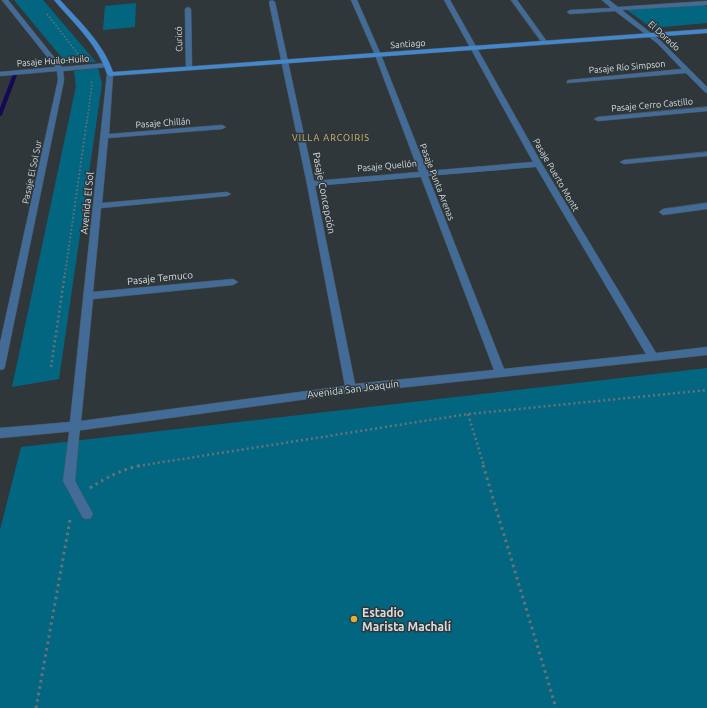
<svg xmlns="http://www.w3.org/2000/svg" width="707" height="708" font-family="Ubuntu,sans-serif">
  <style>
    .green { fill: #036681 }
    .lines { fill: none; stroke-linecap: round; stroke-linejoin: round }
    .stream { fill: #150955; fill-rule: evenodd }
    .lane-casing { stroke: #4d5559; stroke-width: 1 }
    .street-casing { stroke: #4d5559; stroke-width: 1 }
    .secondary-casing { stroke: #4d5559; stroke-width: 1 }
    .path-far3 { stroke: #6b7276; stroke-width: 1.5; stroke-dasharray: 1.5 2; stroke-linecap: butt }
    .path-far2 { stroke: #6b7276; stroke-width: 2; stroke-dasharray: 1.5 2.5; stroke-linecap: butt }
    .path-far1 { stroke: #6b7276; stroke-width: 2.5; stroke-dasharray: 2 3; stroke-linecap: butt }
    .path { stroke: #6b7276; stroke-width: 3; stroke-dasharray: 2.5 4; stroke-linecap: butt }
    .lane { fill: #426c97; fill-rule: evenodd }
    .street { fill: #426c97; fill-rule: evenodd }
    .secondary { fill: #4388cd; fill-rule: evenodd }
    .poi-dot { fill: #dbb233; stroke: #2f373b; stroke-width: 1.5 }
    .labels { text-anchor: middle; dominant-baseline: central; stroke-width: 3; stroke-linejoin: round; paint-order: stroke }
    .far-street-label { font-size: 9px; fill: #d7dddf; stroke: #2f373b }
    .far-neighbourhood-label { font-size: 9px; letter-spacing: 1px; fill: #d7bb70; stroke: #2f373b }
    .street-label { font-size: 10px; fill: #d7dddf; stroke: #2f373b }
    .near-poi-label { font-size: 12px; font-weight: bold; fill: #d7dddf; stroke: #2f373b; text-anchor: start }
  </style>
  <rect width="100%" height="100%" fill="#2f373b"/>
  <path class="green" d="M14 0H43L96 62 67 64Z
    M136 3 135 27 103 30 105 6Z
    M703 4 707 7V23L652 28 624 8Z
    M98 68 102 84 59 379 12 387 76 86 74 71Z
    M707 368V708H0V530L21 447Z"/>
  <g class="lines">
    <path class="stream" d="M13 74 17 75 2 115 0 116V108Z"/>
    <g class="lane-casing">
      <path id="lane" d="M75 421 79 423 80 426 75 481 93 514 91 518 87 519 83 518 63 481 70 426 71 423Z"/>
    </g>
    <g class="street-casing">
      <path id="street" d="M2 0H8L62 67 107 63 110 65 107 67 63 71 64 80 5 366 4 369 0 370V343L58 80 57 71 0 76V72L55 67Z
        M272 0 275 2 314 181 419 172 375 55 351 0H357L381 55 427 171 533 162 444 0H450L542 164 656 353 707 347V355L351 393 75 431 0 438V428L70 422 107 74 110 72 113 74 109 134 222 125 226 127 222 129 108 138 102 203 227 192 231 194 227 196 101 208 93 292 233 279 238 282 233 285 93 299 81 421 345 386 307 184 269 2ZM536 167 646 354 504 369 428 176ZM421 177 494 370 355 384 315 186Z
        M511 0H517L548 43 547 44H543Z
        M602 0H609L618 7 707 1V5L622 10 661 41 707 87V93L705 92 686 73 567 83V81L569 80 682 69 657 43 615 11 570 14 567 12 570 10 611 8Z
        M188 7 191 9 192 68 189 70 186 68 185 9Z
        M707 107V111L598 121 594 119 598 117Z
        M707 152V156L624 164 620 162 624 160Z
        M707 203V209L663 215 659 212 663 209Z"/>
    </g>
    <g class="secondary-casing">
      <path id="secondary" d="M54 0H60C80 22 103 43 113 72L707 29V33L110 76 107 74C97 43 74 24 54 0Z"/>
    </g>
    <path class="path-far3" d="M47 14 78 54
      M87 121 92 85 91 79"/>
    <path class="path-far2" d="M65 274 87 120"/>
    <path class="path-far1" d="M51 367 65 273
      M468 414 484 466
      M138 466 468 414 707 390"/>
    <path class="path" d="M483 465 556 708
      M90 488C107 477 124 468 144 465
      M36 708 70 520"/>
    <use href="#lane" class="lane"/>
    <use href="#street" class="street"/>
    <use href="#secondary" class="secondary"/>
  </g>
  <circle class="poi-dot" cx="354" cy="619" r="4"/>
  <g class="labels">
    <g class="far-street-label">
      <text transform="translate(664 36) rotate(43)">El Dorado</text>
      <text transform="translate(179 39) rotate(-91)">Curicó</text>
      <text transform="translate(408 44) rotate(-4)">Santiago</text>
      <text transform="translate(53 61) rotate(-4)">Pasaje Huilo-Huilo</text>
      <text transform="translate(627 67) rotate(-5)">Pasaje Río Simpson</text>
      <text transform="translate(652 105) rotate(-5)">Pasaje Cerro Castillo</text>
      <text transform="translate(163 123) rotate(-4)">Pasaje Chillán</text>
      <text transform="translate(387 166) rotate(-5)">Pasaje Quellón</text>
      <text transform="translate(32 172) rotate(-78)">Pasaje El Sol Sur</text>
      <text transform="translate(556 175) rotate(60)">Pasaje Puerto Montt</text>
      <text transform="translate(437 182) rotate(69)">Pasaje Punta Arenas</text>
    </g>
    <g class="far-neighbourhood-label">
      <text x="331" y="138">VILLA ARCOIRIS</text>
    </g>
    <g class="street-label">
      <text transform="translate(324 193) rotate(79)">Pasaje Concepción</text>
      <text transform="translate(87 203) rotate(-84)">Avenida El Sol</text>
      <text transform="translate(160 278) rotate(-6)">Pasaje Temuco</text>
      <text transform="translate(353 389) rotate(-7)">Avenida San Joaquín</text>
    </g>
    <g class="near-poi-label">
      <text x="362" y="612">Estadio<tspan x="362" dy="14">Marista Machalí</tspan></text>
    </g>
  </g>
</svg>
